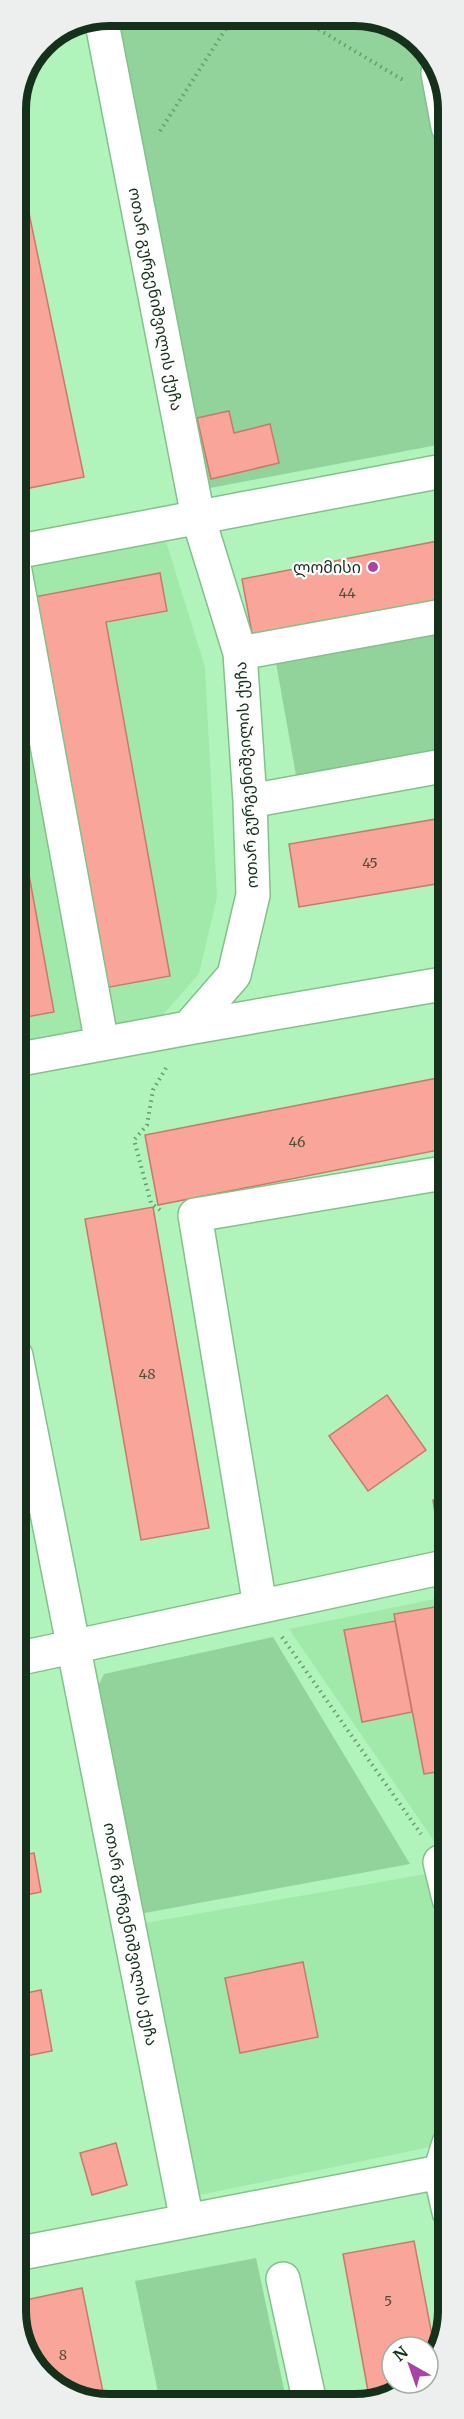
<svg xmlns="http://www.w3.org/2000/svg" width="464" height="2419" font-family="Merriweather,'Noto Sans Georgian',serif">
  <style>
    .built { fill: #a0e9ab }
    .green { fill: #91d39b }
    .building { fill: #f9a599; stroke: #c8796e; stroke-width: 1.5 }
    .lines { fill: none; stroke-linecap: round; stroke-linejoin: round }
    .minor-casing { stroke: #81c28b; stroke-width: 36 }
    .path { stroke: #699a71; stroke-width: 4; stroke-dasharray: 1.5 4.5; stroke-linecap: butt }
    .minor { stroke: #fff; stroke-width: 33 }
    .poi-dot { fill: #a943a7; stroke: #fff; stroke-width: 2 }
    .labels { text-anchor: middle; dominant-baseline: central; stroke-width: 4.5; stroke-linejoin: round; paint-order: stroke }
    .number-label { font-size: 14px; fill: #4f4e3a }
    .street-label { font-size: 16px; fill: #16311b; stroke: #fff }
    .poi-label { font-size: 16px; fill: #16311b; stroke: #fff; text-anchor: end }
    .rim { fill: none; stroke: #16311b; stroke-width: 8 }
  </style>
  <rect width="100%" height="100%" fill="#b1f4bb"/>
  <path class="built" d="M165 538 205 667 217 897 199 974 155 1024 15 1046V566Z
    M449 1596V1863L289 1629Z
    M449 1870V2143L190 2197 139 1924Z"/>
  <path class="green" d="M110 15 380 18 420 43 448 186V443L205 489Z
    M448 625V753L297 781 275 657Z
    M273 1637 410 1864 139 1914 95 1692 104 1674Z
    M256 2258 287 2403 160 2402 135 2281Z"/>
  <path class="building" d="M15 146 84 477 15 491Z
    M229 411 234 433 270 424 279 463 211 479 197 418Z
    M448 539V607L254 644 242 579Z
    M160 573 167 611 106 622 170 976 99 989 29 598Z
    M15 798 54 1012 15 1019Z
    M448 817V882L299 907 289 844Z
    M448 1076 449 1148 158 1205 145 1135Z
    M153 1207 209 1528 141 1540 85 1219Z
    M387 1395 426 1450 368 1491 329 1436Z
    M449 1497V1537L439 1539 433 1500Z
    M440 1606 449 1653V1770L424 1774 394 1614Z
    M395 1621 412 1712 362 1722 344 1630Z
    M16 1791 22 1819 16 1820Z
    M34 1853 41 1892 16 1897V1856Z
    M303 1962 318 2037 240 2053 225 1978Z
    M41 1990 52 2051 16 2058V1995Z
    M116 2143 127 2185 92 2195 80 2153Z
    M414 2241 435 2351 428 2367V2347H392V2383H406L370 2402 343 2254Z
    M82 2288 105 2402H90L38 2373 23 2338 16 2304V2302Z"/>
  <g class="lines">
    <g class="minor-casing">
      <path id="minor" d="M438 73 448 127
        M15 552 448 470
        M15 571 102 1044
        M240 653 448 615
        M250 801 448 765
        M188 1028 448 983
        M15 1060 188 1028 234 975 253 895 250 801 240 653 198 517 101 18
        M16 1356 187 2221
        M260 1606 195 1215 449 1172
        M16 1659 449 1566
        M449 1860 440 1862 449 1899
        M440 2172 449 2212
        M440 2172 449 2143
        M16 2254 440 2172
        M283 2279 310 2403"/>
    </g>
    <path class="path" d="M298 17 403 80
      M160 131 234 16
      M160 1210 151 1203 134 1140 147 1125 153 1090 166 1068
      M282 1637 421 1834"/>
    <use href="#minor" class="minor"/>
  </g>
  <circle class="poi-dot" cx="373" cy="567" r="6"/>
  <g class="labels">
    <g class="number-label">
      <text x="347" y="593">44</text>
      <text x="370" y="863">45</text>
      <text x="297" y="1142">46</text>
      <text x="147" y="1374">48</text>
      <text x="388" y="2301">5</text>
      <text x="63" y="2355">8</text>
    </g>
    <g class="street-label">
      <text transform="translate(156 299) rotate(79)">ოთარ გურგენიშვილის ქუჩა</text>
      <text transform="translate(246 775) rotate(-93)">ოთარ გურგენიშვილის ქუჩა</text>
      <text transform="translate(131 1934) rotate(79)">ოთარ გურგენიშვილის ქუჩა</text>
    </g>
    <g class="poi-label">
      <text x="361" y="567">ლომისი</text>
    </g>
  </g>
  <path d="M0 0H464V2419H0ZM109 26H355A83 83 0 0 1 438 109V2311A83 83 0 0 1 355 2394H109A83 83 0 0 1 26 2311V109A83 83 0 0 1 109 26Z" fill="#ecefed" fill-rule="evenodd"/>
  <path class="rim" d="M109 26H355A83 83 0 0 1 438 109V2311A83 83 0 0 1 355 2394H109A83 83 0 0 1 26 2311V109A83 83 0 0 1 109 26Z"/>
  <g transform="translate(410 2365) rotate(320)"><circle r="28" fill="#ffffff" stroke="#a2ada4" stroke-width="1.5"/>
  <path d="M0-4.5L10 22L0 15L-10 22Z" fill="#a943a7"/>
  <text y="-9" font-size="16" font-weight="bold" text-anchor="middle" fill="#16311b">N</text>
  </g>
</svg>
